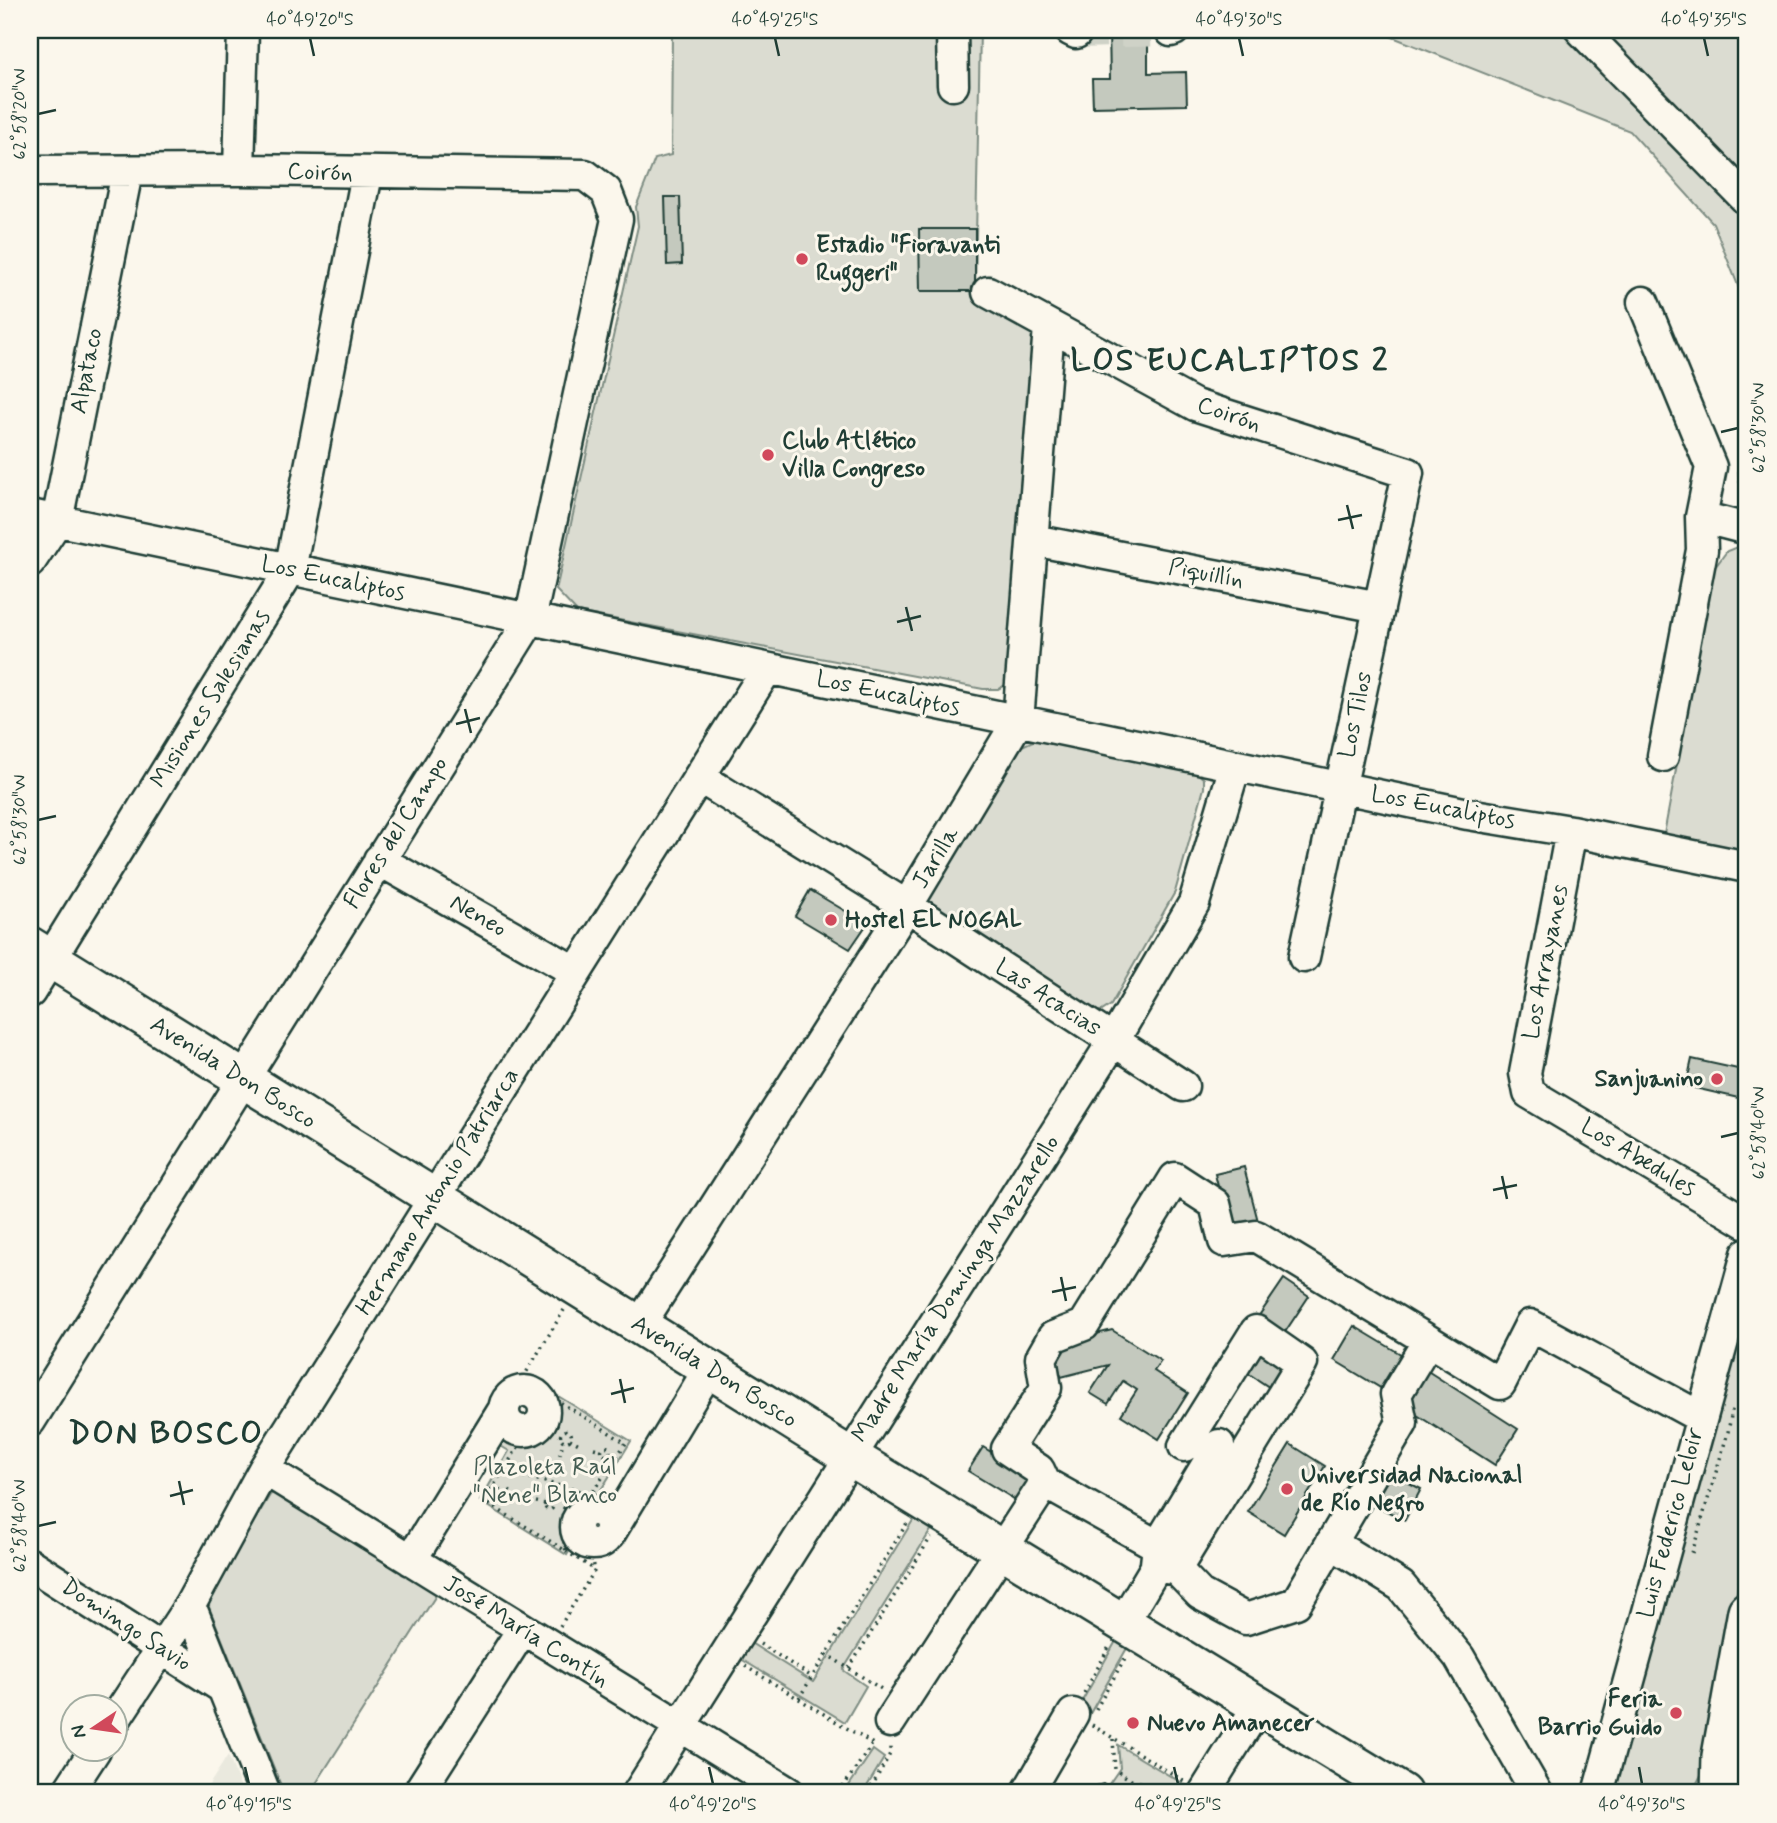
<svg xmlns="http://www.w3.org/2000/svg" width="1777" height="1823" font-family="Mynerve,sans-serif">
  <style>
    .built { fill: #eae9de }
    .green { fill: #dbdcd1; stroke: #7d8c82; stroke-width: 2 }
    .building { fill: #c4c9be; stroke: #1f3d34; stroke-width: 2 }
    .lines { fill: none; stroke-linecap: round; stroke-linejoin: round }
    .minor-tunnel { stroke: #cfd2c7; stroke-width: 30; stroke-dasharray: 30 15; stroke-linecap: butt }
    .minor-casing { stroke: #1f3d34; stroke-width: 35 }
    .major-casing { stroke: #1f3d34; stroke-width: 42 }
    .path { stroke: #1f3d34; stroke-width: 3.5; stroke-dasharray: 2 5; stroke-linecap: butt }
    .minor { stroke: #fbf7ec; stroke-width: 30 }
    .major { stroke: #fbf7ec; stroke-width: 37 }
    .ticks { fill: none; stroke: #1f3d34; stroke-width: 2.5 }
    .poi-dot { fill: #d1495b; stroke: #fbf7ec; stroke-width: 2.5 }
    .labels { text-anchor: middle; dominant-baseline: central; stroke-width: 6; stroke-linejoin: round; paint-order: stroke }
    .street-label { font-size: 24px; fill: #1f3d34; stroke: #fbf7ec }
    .poi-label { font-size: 24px; font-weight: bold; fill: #1f3d34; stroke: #fbf7ec; text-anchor: start }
    .park-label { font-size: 24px; fill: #455d53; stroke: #fbf7ec }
    .district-label { font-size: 32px; font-weight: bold; letter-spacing: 2px; fill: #1f3d34; stroke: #fbf7ec }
    .neatline { fill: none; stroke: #1f3d34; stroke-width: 2.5 }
    .ticks-label { font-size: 18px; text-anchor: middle; fill: #1f3d34 }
  </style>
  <rect width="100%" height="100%" fill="#fbf7ec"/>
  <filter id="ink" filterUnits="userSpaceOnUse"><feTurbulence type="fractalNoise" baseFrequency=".0143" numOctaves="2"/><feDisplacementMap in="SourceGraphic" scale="14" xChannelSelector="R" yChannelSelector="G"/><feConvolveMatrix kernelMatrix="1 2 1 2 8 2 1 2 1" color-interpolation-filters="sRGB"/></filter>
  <g filter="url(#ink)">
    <path class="built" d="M228 1755 243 1793H204Z"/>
    <path class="green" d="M672 30H980L975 290 1035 325 1007 684 998 689H983L577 612 556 590 638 226 636 207 655 159 671 155Z
      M1375 30H1567L1747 210V308L1713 223 1630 131Z
      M1602 30H1747V182Z
      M1747 440V503C1736 480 1735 463 1747 440Z
      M1747 543V866L1662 845 1713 570 1727 551Z
      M1037 739 1197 773 1204 779V788L1175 892 1111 1005 1102 1011H1092L929 903 930 893 1022 746Z
      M1747 1290V1538L1703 1771 1692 1793H1611Z
      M550 1391 631 1441 601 1490 619 1501C598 1507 576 1499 571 1526L575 1541 567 1555 480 1501 509 1451 494 1442C517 1440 542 1440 550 1416L546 1397Z
      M277 1490 440 1589 310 1793H284L209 1607 210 1594 270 1495Z
      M920 1509 938 1519 843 1670 866 1686 845 1722 731 1653 741 1637 813 1682Z
      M1120 1634 1131 1641 1088 1717 1077 1710Z
      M1118 1745 1192 1789 1190 1793H1161L1140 1781 1131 1793H1123L1109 1784 1120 1768Z
      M873 1750 884 1758 863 1793H844Z"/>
    <path class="building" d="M1109 30H1148V73L1186 72 1187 105 1093 107 1092 79H1110Z
      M665 197H680L682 264 667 265Z
      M919 229H975V291H920Z
      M810 890 867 924 850 949 795 916Z
      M1692 1059 1747 1071V1100L1686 1086Z
      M1244 1167 1259 1225 1229 1232 1215 1174Z
      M1284 1279 1309 1296 1281 1338 1256 1320Z
      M1354 1326 1404 1356 1384 1390 1334 1360Z
      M1112 1330 1161 1361 1154 1371 1188 1393 1159 1439 1121 1415 1137 1390 1123 1381 1108 1404 1090 1393 1108 1365 1061 1377 1053 1345Z
      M1256 1344 1291 1367 1275 1391 1240 1368Z
      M1426 1370 1518 1429 1495 1465 1403 1406Z
      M1290 1444 1325 1466 1284 1534 1248 1512Z
      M983 1447 1038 1481 1024 1505 968 1471Z
      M1386 1471 1421 1489 1405 1520 1370 1503Z
      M1103 1784 1117 1793H1091L1096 1786Z"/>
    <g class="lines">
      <path class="minor-tunnel" d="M1076 33 1171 31"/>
      <g class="minor-casing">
        <path id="minor" d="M952 30 953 85
          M1070 30 1076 33
          M1581 30 1747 200
          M1171 31 1174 30
          M239 170 243 30
          M30 171 239 170 585 175 606 191 617 219 530 620 30 1421
          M988 292 1195 405 1408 473 1304 957
          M1643 302 1711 467 1701 517 1747 529
          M30 515 1468 814 1571 831 1747 867
          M1033 540 1379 607
          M30 562 57 521 127 172
          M1663 756 1702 550 1701 517
          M699 777 907 906 1183 1086
          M1571 831 1525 1073 1529 1093 1747 1223
          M379 860 576 972
          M30 992 290 570 367 174
          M639 1326 907 906 1018 721 1049 327
          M504 1411a20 20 0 1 1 40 0a20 20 0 1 1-40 0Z
          M264 1469 789 1793
          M1045 1483 1039 1470 1007 1449 1046 1388 1041 1358 1053 1337 1084 1325 1175 1178 1215 1204 1224 1241 1256 1236 1500 1384 1530 1325 1700 1417
          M576 1527a17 17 0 1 1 34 0a17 17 0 1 1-34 0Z
          M609 1535 709 1369
          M1331 1543 1401 1586 1459 1657 1537 1793
          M411 1560 504 1409
          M30 1564 223 1688
          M1156 1564 1158 1546 1219 1445
          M1176 1569 1200 1594 1246 1619 1296 1603 1402 1423 1396 1394 1428 1341
          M190 1605 265 1793
          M1122 1624 1156 1567 1176 1569 1302 1363 1256 1331 1184 1446
          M116 1718 190 1605 264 1469 767 669
          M890 1722 1045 1483 1158 1546
          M67 1793 95 1750
          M418 1793 522 1630
          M638 1793 1114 1040 1194 903 1235 766
          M1027 1793 1073 1714
          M1204 1793 1257 1708
          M1598 1793 1747 1254
          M1742 1793 1747 1768"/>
      </g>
      <g class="major-casing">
        <path id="major" d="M30 946 849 1456 1402 1793
          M1720 1793 1721 1756 1747 1611"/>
      </g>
      <path class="path" d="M525 1379 555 1399
        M527 1391 523 1378 564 1310
        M555 1399 626 1443 591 1494 564 1508 560 1525 566 1551 484 1501 520 1444C547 1441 561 1427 555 1399Z
        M560.5 1436a5.5 5.5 0 1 1 11 0a5.5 5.5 0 1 1-11 0Z
        M570 1439 579 1444
        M601.5 1451a4.5 4.5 0 1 1 9 0a4.5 4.5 0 1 1-9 0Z
        M594 1448 601 1450
        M560 1455 563 1441
        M503 1471 591 1494
        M493 1486 505 1493
        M504 1495a4 4 0 1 1 8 0a4 4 0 1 1-8 0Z
        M511 1496 521 1499
        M536 1502 546 1504
        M550 1502 554 1484
        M545 1506a4 4 0 1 1 8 0a4 4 0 1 1-8 0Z
        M566 1551 595 1570
        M1692 1553 1728 1432 1733 1405
        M560 1626 595 1570 591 1553
        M760 1644 812 1677
        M826 1654 883 1690
        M745 1666 873 1744
        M849 1668 931 1537
        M1084 1693 1109 1647
        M799 1698 907 1523
        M1096 1709 1125 1658
        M1092 1725 1184 1781
        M1113 1739 1115 1770 1152 1793
        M839 1793 873 1743
        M868 1793 890 1754V1745"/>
      <use href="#minor" class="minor"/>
      <use href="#major" class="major"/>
    </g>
  </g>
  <path class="ticks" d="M310 38 314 56M775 38 779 56M1239 38 1243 56M1704 38 1708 56M38 114 56 110M1721 432 1738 428M1347 505 1353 529M1338 520 1362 515M906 607 912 631M897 622 921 616M465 709 471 733M456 724 480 718M38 820 56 816M1721 1137 1738 1133M1502 1176 1507 1199M1493 1190 1517 1185M1061 1277 1066 1301M1052 1292 1076 1287M620 1379 625 1403M611 1394 634 1388M179 1481 184 1505M170 1496 193 1490M38 1526 56 1522M245 1767 249 1784M709 1767 713 1784M1174 1767 1178 1784M1639 1767 1642 1784"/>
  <g class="poi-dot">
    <circle cx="802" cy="259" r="7"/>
    <circle cx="768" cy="455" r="7"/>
    <circle cx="831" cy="920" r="7"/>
    <circle cx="1717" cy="1079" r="7"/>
    <circle cx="1287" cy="1489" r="7"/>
    <circle cx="1676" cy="1713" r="7"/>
    <circle cx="1133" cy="1723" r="7"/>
  </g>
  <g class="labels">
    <g class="street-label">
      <text transform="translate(320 173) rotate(2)">Coirón</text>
      <text transform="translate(87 371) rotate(-79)">Alpataco</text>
      <text transform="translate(1229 415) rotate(19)">Coirón</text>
      <text transform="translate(1206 574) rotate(11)">Piquillín</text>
      <text transform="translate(333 579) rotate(12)">Los Eucaliptos</text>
      <text transform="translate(888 694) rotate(12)">Los Eucaliptos</text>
      <text transform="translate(211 699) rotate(-58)">Misiones Salesianas</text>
      <text transform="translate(1356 715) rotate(-78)">Los Tilos</text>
      <text transform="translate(1443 808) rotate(11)">Los Eucaliptos</text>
      <text transform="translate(396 833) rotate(-58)">Flores del Campo</text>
      <text transform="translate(936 858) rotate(-59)">Jarilla</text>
      <text transform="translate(478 916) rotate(30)">Neneo</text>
      <text transform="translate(1546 962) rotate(-79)">Los Arrayanes</text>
      <text transform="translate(1048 998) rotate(33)">Las Acacias</text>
      <text transform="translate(233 1073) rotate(32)">Avenida Don Bosco</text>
      <text transform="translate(1638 1158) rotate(31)">Los Abedules</text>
      <text transform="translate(438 1192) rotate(-58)">Hermano Antonio Patriarca</text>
      <text transform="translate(956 1289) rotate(-57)">Madre María Dominga Mazzarello</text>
      <text transform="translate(714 1372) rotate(32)">Avenida Don Bosco</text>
      <text transform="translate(1671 1523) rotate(-75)">Luis Federico Leloir</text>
      <text transform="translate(126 1625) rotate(33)">Domingo Savio</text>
      <text transform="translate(526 1632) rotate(32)">José María Contín</text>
    </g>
    <g class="poi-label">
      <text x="816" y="245">Estadio "Fioravanti<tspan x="816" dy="28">Ruggeri"</tspan></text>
      <text x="782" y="441">Club Atlético<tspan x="782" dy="28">Villa Congreso</tspan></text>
      <text x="845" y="920">Hostel EL NOGAL</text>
      <text x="1703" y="1079" text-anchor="end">Sanjuanino</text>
      <text x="1301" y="1475">Universidad Nacional<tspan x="1301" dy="28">de Río Negro</tspan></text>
      <text x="1662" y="1699" text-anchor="end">Feria<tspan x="1662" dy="28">Barrio Guido</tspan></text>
      <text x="1147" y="1723">Nuevo Amanecer</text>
    </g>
    <g class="park-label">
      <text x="545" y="1467">Plazoleta Raúl<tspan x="545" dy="28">"Nene" Blanco</tspan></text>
    </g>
    <g class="district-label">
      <text x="1230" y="361">LOS EUCALIPTOS 2</text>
      <text x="166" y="1434">DON BOSCO</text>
    </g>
  </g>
  <rect width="1777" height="1823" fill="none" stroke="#fbf7ec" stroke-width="77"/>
  <g transform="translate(94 1728) rotate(257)"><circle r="33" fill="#fbf7ec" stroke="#a3ada2" stroke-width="2"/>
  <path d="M0-5L12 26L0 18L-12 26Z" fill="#d1495b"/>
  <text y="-10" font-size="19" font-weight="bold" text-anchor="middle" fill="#1f3d34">N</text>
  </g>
  <rect x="38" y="38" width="1700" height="1746" class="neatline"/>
  <g class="ticks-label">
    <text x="310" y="25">40°49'20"S</text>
    <text x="775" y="25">40°49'25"S</text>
    <text x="1239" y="25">40°49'30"S</text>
    <text x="1704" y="25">40°49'35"S</text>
    <text transform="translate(19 114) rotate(-90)" y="6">62°58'20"W</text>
    <text transform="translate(1758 428) rotate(-90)" y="6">62°58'30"W</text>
    <text transform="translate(19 820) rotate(-90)" y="6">62°58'30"W</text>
    <text transform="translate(1758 1133) rotate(-90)" y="6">62°58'40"W</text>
    <text transform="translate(19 1526) rotate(-90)" y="6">62°58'40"W</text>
    <text x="249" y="1810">40°49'15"S</text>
    <text x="713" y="1810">40°49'20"S</text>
    <text x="1178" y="1810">40°49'25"S</text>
    <text x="1642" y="1810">40°49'30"S</text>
  </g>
</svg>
